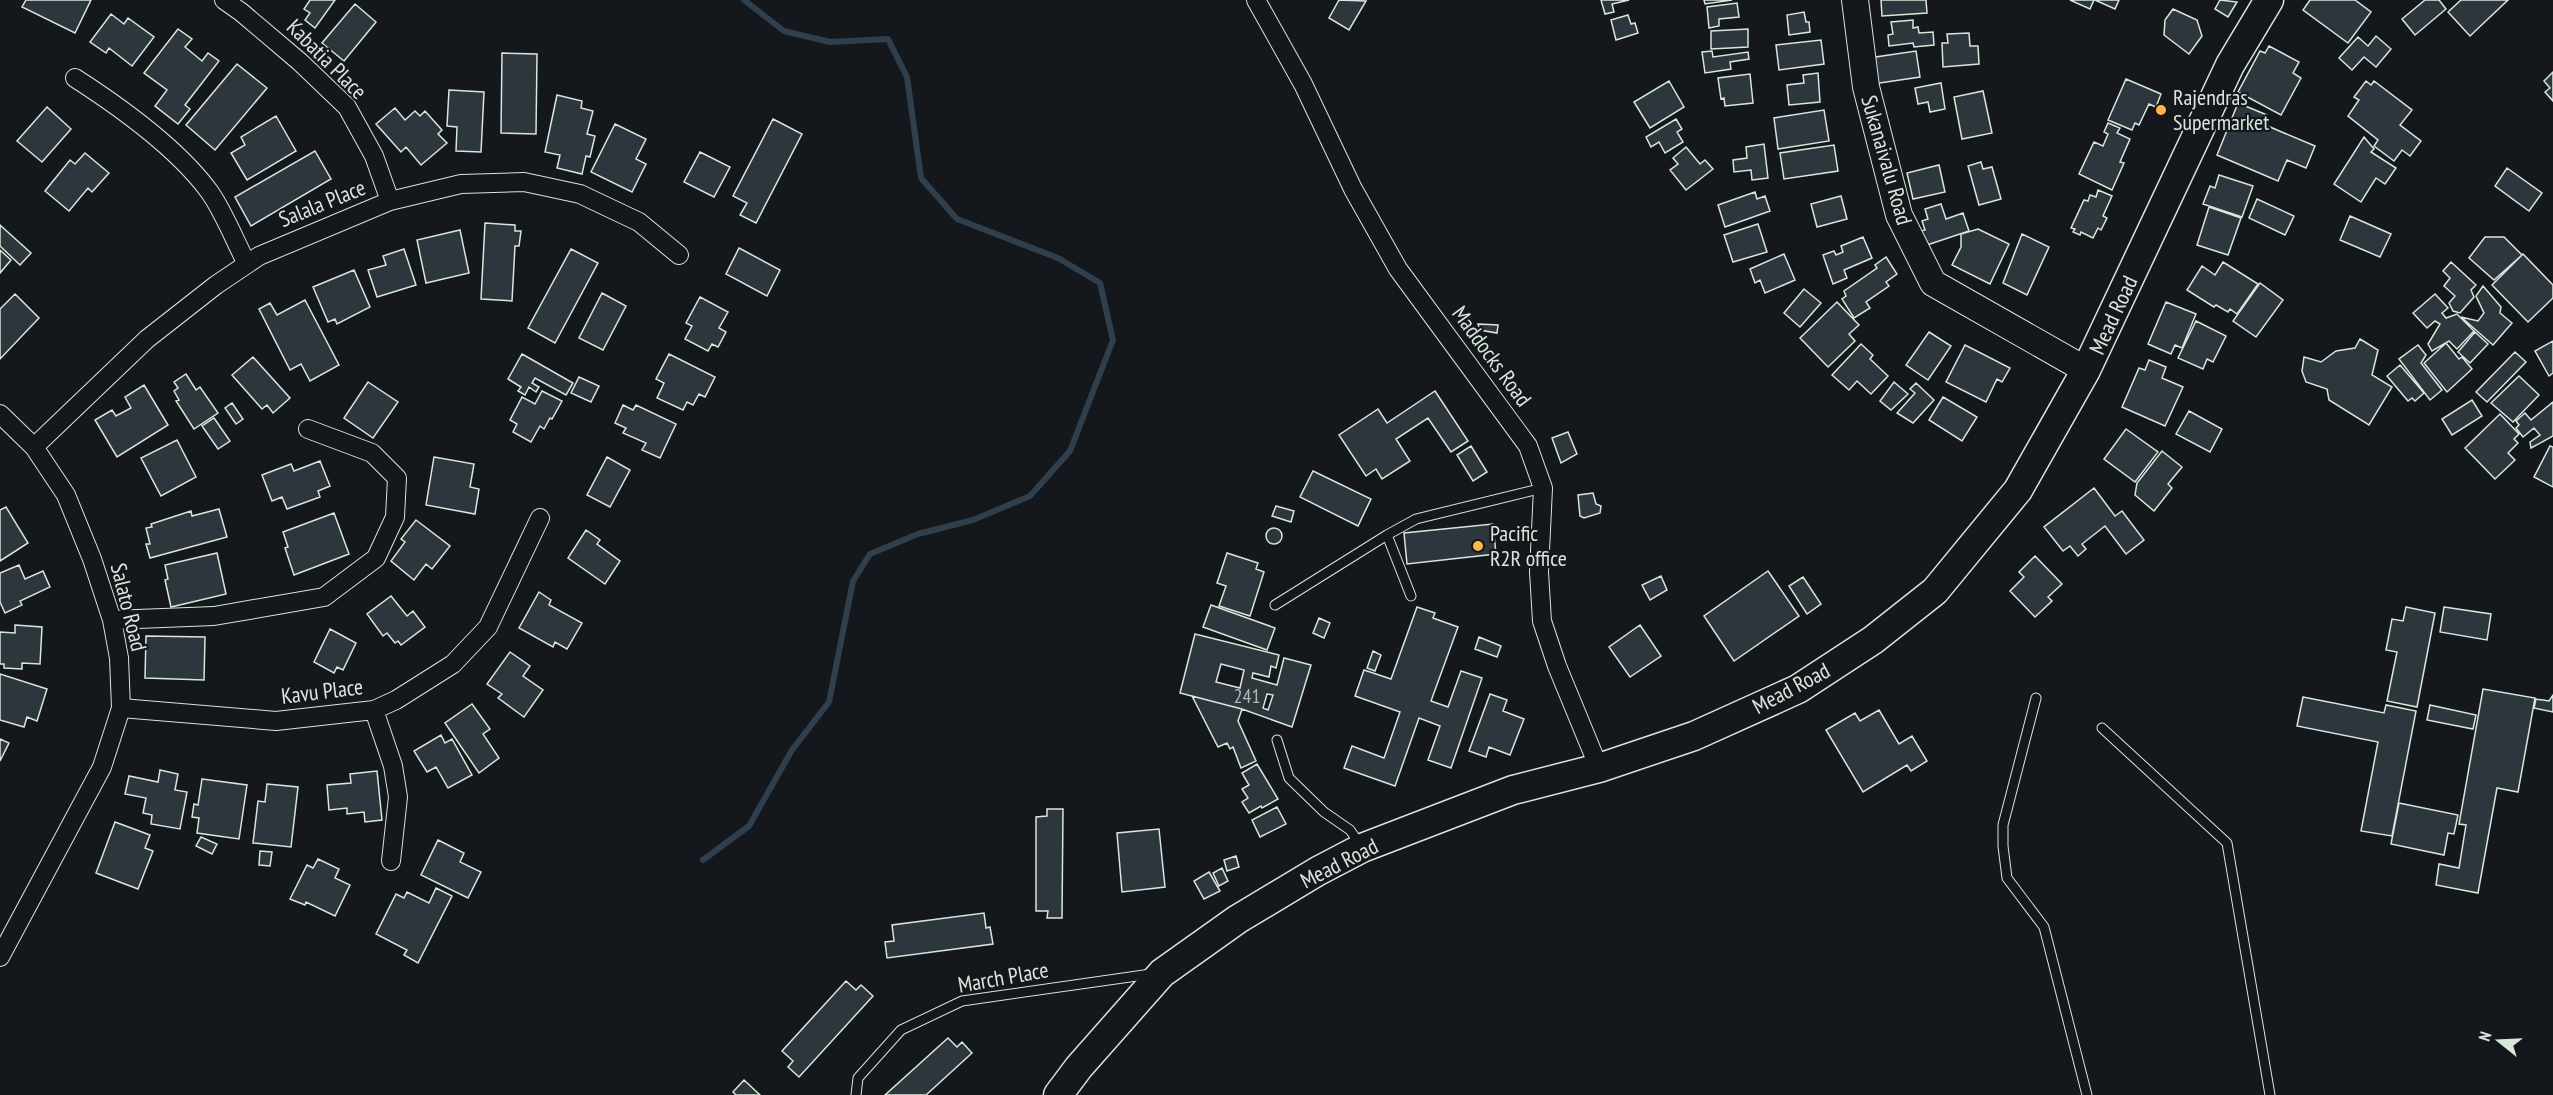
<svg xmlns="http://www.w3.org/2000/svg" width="2553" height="1095" font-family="'PT Sans Narrow',sans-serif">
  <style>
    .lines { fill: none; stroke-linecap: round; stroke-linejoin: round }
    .stream { stroke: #2f3f4d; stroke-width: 6 }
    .building { fill: #2c363c; stroke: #d8e6dc; stroke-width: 1.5; fill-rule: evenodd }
    .service-casing { stroke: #d8e6dc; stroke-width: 11 }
    .minor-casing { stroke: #d8e6dc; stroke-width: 20 }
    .secondary-casing { stroke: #d8e6dc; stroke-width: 28 }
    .primary-casing { stroke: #d8e6dc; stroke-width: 31 }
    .service { stroke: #14181c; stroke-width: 9 }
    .minor { stroke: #14181c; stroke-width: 18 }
    .secondary { stroke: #14181c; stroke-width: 26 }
    .primary { stroke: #14181c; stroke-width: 28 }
    .poi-dot { fill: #ffb74d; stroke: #14181c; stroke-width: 2 }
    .labels { text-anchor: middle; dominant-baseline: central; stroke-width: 4.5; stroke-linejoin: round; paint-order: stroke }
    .number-label { font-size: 20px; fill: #adbab4 }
    .street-label { font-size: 22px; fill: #d8e6dc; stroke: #14181c }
    .poi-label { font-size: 22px; fill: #d8e6dc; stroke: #14181c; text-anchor: start }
  </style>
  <rect width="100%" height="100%" fill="#14181c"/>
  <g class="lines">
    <path class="stream" d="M703 860 749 826 792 750 829 702 853 581 870 554 918 534 973 520 1030 496 1070 451 1113 340 1100 283 1058 258 957 219 921 178 907 77 888 39 830 42 784 31 744 0"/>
  </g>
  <path class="building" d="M26 0H91L75 33 22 7Z
    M310 0H335L315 28 305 20 310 13 304 9Z
    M1339 0 1366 1 1349 30 1329 18Z
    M1601 0H1629L1612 4 1614 12 1605 14Z
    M1704 0H1732L1705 4Z
    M1881 0H1926L1927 13 1882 16Z
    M2070 0H2094L2090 9Z
    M2095 0H2119L2115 9Z
    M2220 0 2237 2 2228 17 2215 9Z
    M2310 0H2355L2371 12 2348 43 2303 10Z
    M2425 0H2439L2446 9 2415 35 2402 19Z
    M2461 0H2508L2470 36 2448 12Z
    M1737 3 1739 17 1719 19V26L1709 28 1707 7Z
    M355 4 376 22 344 61 322 43Z
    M2173 9 2197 20 2202 36 2189 54 2164 35 2165 20Z
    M1804 12 1806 22H1809L1810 32 1789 35 1787 15Z
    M111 14 124 24 128 18 154 37 132 66 109 48 106 53 90 42Z
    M1628 15 1631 24 1635 23 1638 33 1616 40 1611 20Z
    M1913 20V28L1918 27 1919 33 1933 32 1934 45 1914 47 1913 43 1889 46 1888 35 1893 34 1891 22Z
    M178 29 192 39 185 47 202 61 208 53 219 61 185 105 190 109 178 124 155 106 167 90 144 73Z
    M1748 29V47L1711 49V31Z
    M1969 33 1970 46H1978L1979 64 1943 67 1942 43H1948L1947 34Z
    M2376 36 2391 49 2376 67 2364 57 2352 70 2339 58 2358 37 2368 46Z
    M1821 40 1824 64 1779 70 1776 45Z
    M2269 46 2299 62 2293 73 2301 78 2281 115 2238 92 2260 51 2265 53Z
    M1712 51 1713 57 1748 52 1749 59 1730 62 1731 69 1705 73 1702 52Z
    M1916 51 1920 77 1873 84 1869 58Z
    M502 53 537 54 536 134 501 133Z
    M237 64 267 88 215 150 186 125Z
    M2553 72V101L2545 92 2550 88 2544 81Z
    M1818 73 1820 102 1789 105 1787 85 1804 83 1803 75Z
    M1750 74 1753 103 1725 106 1724 98 1721 99 1718 78Z
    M2126 79 2161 94 2156 107 2149 104 2139 125 2135 123 2132 130 2108 120Z
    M1669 81 1684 107 1650 128 1634 102Z
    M2366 81 2371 85 2374 81 2412 110 2400 125 2421 141 2410 156 2402 150 2394 161 2374 146 2378 140 2348 116 2359 100 2354 97Z
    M1941 83 1945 109 1930 112 1928 102 1918 104 1915 88Z
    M449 90 484 92 481 152 456 151 457 127 447 126Z
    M1983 91 1992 133 1962 139 1954 97Z
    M557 95 582 101 581 108 593 111 587 134 595 136 590 157 586 156 582 174 557 168 560 155 545 152Z
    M2238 103 2267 115 2263 124 2315 146 2306 168 2287 160 2278 181 2217 155Z
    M47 107 71 129 42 162 17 141Z
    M395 108 405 120 415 111 420 116 425 111 442 130 438 134 447 143 421 165 406 147 401 152 376 124Z
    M1824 110 1829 141 1778 149 1774 118Z
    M276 116 296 151 247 180 231 153 245 145 241 137Z
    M773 119 802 134 756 223 740 215 747 203 733 196Z
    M1676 119 1682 129 1677 132 1683 142 1665 153 1659 142 1651 147 1646 137Z
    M2108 123 2120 128 2117 133 2130 139 2120 162 2124 163 2112 190 2079 174 2094 142 2103 146 2108 134 2104 132Z
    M615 124 646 139 636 159 646 164 632 192 591 172Z
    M2364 137 2374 149 2371 152 2396 168 2385 184 2376 178 2361 202 2334 184Z
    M1764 144 1768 178 1752 180 1751 170 1734 172 1733 160 1747 158 1746 147Z
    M1834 145 1838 171 1784 179 1780 153Z
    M1686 147 1700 164 1705 160 1713 169 1686 190 1670 170 1678 164 1673 158Z
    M315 151 331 179 251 226 235 197Z
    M700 152 730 167 714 197 684 182Z
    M85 153 109 173 92 192 88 188 69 211 45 191 70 160 75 164Z
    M1981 162 1983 169 1992 167 2001 199 1979 205 1968 166Z
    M1939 165 1945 192 1913 199 1907 173Z
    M2507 168 2542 193 2529 211 2495 186Z
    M2219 175 2253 186 2242 217 2203 204 2210 186 2215 188Z
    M2098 190 2112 196 2103 216 2107 218 2101 230 2098 228 2093 238 2081 232 2080 235 2073 232 2075 229 2071 228 2084 200 2088 201 2090 195 2096 197Z
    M1755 192 1757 199 1765 196 1770 211 1725 227 1718 205Z
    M1841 196 1847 219 1817 227 1811 204Z
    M2257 199 2294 216 2285 235 2249 218Z
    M1941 204 1946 219 1963 213 1969 231 1924 246 1920 231 1925 230 1922 221 1928 219 1925 209Z
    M2209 207 2241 218 2228 255 2197 245Z
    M2350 216 2391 234 2380 257 2340 240Z
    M485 223 515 225V231H521L519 246H515L512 301 481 299Z
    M1758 224 1767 252 1733 262 1724 235Z
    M0 225 31 253 20 265 0 246Z
    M1978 229 2009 244 1990 284 1952 265 1961 247V234Z
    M460 230 469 273 426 283 417 240Z
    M2022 234 2049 247 2027 295 2003 283Z
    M1863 237 1872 258 1844 270 1847 278 1833 284 1823 255 1834 251 1836 255 1843 252 1841 246Z
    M2485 237H2504L2522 255 2494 280 2469 258Z
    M739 248 780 270 767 296 726 274Z
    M404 249 416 285 377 297 368 270 386 265 383 256Z
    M571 249 598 263 555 343 528 328Z
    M0 250 11 260 0 273Z
    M1784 254 1795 280 1765 293 1760 280 1755 283 1750 269Z
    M2523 254 2553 285V298L2528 322 2492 285Z
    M1886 257 1897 274 1886 282 1889 286 1866 302 1870 308 1854 318 1842 299 1846 296 1844 291 1877 268 1875 265Z
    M2223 262 2258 284 2237 314 2230 309 2228 312 2216 305 2214 307 2187 290 2202 266 2215 275Z
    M2451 262 2476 285 2471 290 2474 297 2460 313 2453 311 2449 303 2455 296 2444 286 2450 278 2443 271Z
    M354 270 370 307 337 324 335 319 328 322 313 287Z
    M2260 283 2283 300 2256 337 2233 321Z
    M2483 286 2501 307 2500 313 2512 323 2493 345 2461 317 2478 321 2484 313 2476 296Z
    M1804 289 1821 303 1800 327 1784 313Z
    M602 293 626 306 603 350 579 338Z
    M15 294 39 318 0 359V309Z
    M2435 294 2448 308 2442 313 2446 318 2457 314 2474 331 2457 349 2449 341 2432 351 2428 344 2440 324 2435 321 2427 328 2413 313Z
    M700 297 728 312 719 328 726 332 718 347 712 344 708 351 685 339 692 326 686 323Z
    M305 300 339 365 310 381 301 364 290 370 259 309 270 303 277 315Z
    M1837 302 1859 325 1849 334 1855 341 1828 367 1800 338Z
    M2166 302 2196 314 2182 348 2175 345 2171 354 2148 344Z
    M2196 321 2226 336 2213 362 2207 359 2203 369 2178 358Z
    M1478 324 1498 325 1497 333 1480 330Z
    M1929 332 1951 346 1928 380 1906 365Z
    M2475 332 2488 344 2470 363 2458 352Z
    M2360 339 2378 350 2372 375 2392 387 2369 425 2329 400 2327 389 2306 382 2302 371 2304 357 2321 362 2336 351 2355 348Z
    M2553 341V373L2549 376 2535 351Z
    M2446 343 2459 359 2462 357 2472 369 2447 392 2424 363Z
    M1861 344 1873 355 1870 359 1888 376 1871 394 1857 381 1849 390 1832 375Z
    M1965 345 2010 368 2002 382 1997 379 1986 402 1946 382Z
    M2418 345 2426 355 2421 363 2442 390 2430 400 2399 359Z
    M2515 352 2526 362 2487 402 2476 392Z
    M522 354 573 383 566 395 535 378 532 383 539 387 536 392 529 387 525 395 518 391 521 387 508 379Z
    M669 354 715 377 705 397 699 394 693 405 687 402 683 410 657 398 664 383 656 379Z
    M253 357 290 398 273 413 267 405 262 409 232 375Z
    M2149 360 2166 367 2162 378 2183 387 2165 426 2122 407 2139 368 2145 370Z
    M2400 365 2424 393 2415 401 2412 398 2408 401 2387 376Z
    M186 374 196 390 200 387 218 413 194 429 176 401 179 400 174 391 178 388 174 382Z
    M2519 376 2539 395 2513 422 2491 403Z
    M579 377 599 386 591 402 571 393Z
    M368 382 398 402 373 438 344 418Z
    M1894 382 1908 394 1891 410 1880 401Z
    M1916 383 1934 400 1913 423 1897 413 1915 393 1910 389Z
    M144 385 168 425 117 457 95 420 112 410 116 416 131 408 125 397Z
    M542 391 562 401 552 419 550 418 544 429 540 426 531 442 513 432 517 424 510 420 522 397 535 404Z
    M1435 391 1468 441 1451 452 1428 418 1396 439 1410 461 1382 479 1376 469 1366 476 1339 435 1378 409 1387 423Z
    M1943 397 1977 417 1962 441 1929 420Z
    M2472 400 2482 416 2452 435 2442 419Z
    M2553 402V436L2531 448 2530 442 2540 435 2534 428 2523 437 2516 428 2519 425 2516 421 2525 413 2531 420Z
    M232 403 243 419 236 424 225 408Z
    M623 405 633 410 636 405 676 424 660 458 642 450 646 443 623 433 626 428 615 423Z
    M2189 411 2222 429 2210 452 2176 434Z
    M2500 414 2519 434 2514 439 2518 443 2508 453 2515 460 2495 479 2465 448Z
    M214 418 230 441 218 449 202 426Z
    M2126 429 2158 452 2135 482 2104 459Z
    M1568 432 1577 454 1561 463 1552 438Z
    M177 440 196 477 161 496 141 458Z
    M1471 446 1487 472 1473 481 1457 455Z
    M2550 446 2553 447V487L2534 477Z
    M2162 451 2182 467 2168 484 2172 488 2154 511 2135 495 2137 483Z
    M434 457 474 464 470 487 479 489 475 514 426 505Z
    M607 457 630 470 610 507 587 495Z
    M320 461 330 486 318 491 320 497 287 509 282 497 272 501 262 475 291 464 294 471Z
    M1313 471 1371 499 1358 526 1300 497Z
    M2094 488 2115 516 2122 511 2144 540 2126 554 2105 526 2082 544 2086 549 2078 556 2070 546 2063 551 2044 527Z
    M1593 493 1596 504 1601 506 1600 513 1584 518 1580 516 1578 495Z
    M1276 506 1294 511 1291 522 1272 516Z
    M6 507 28 543 0 561V510Z
    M219 509 227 537 150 558 146 544H150L146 528 152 527 151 524 191 511 192 516Z
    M334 513 349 554 294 575 285 548 288 547 283 532Z
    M416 520 450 546 432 569 426 564 414 580 391 561 405 542 401 539Z
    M1493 524 1496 554 1407 564 1404 533Z
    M1266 536a8 8 0 1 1 16 0a8 8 0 1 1-16 0Z
    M586 530 600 540 597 544 620 561 605 584 568 558Z
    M217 553 226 594 171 607 165 580 168 579 165 565Z
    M1227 553 1258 563 1256 569 1264 572 1250 616 1219 606 1226 586 1217 583Z
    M2035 556 2062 584 2048 597 2052 601 2035 617 2010 591 2024 577 2019 572Z
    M19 565 25 579 43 571 50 587 20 601 22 605 5 613 0 602V573Z
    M1768 571 1799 616 1734 661 1704 616Z
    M1661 576 1667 590 1650 600 1642 585Z
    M1803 577 1821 604 1807 614 1789 586Z
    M539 592 551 600 549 605 582 623 567 649 555 642 553 647 519 628Z
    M391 596 407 616 413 611 425 627 401 645 398 641 395 643 387 633 383 636 367 614Z
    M1211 605 1275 628 1267 650 1203 627Z
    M1417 607 1435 613 1433 618 1458 627 1431 701 1448 707 1461 671 1482 678 1451 768 1428 760 1440 726 1419 718 1395 786 1344 768 1352 746 1384 758 1400 712 1355 696 1364 670 1391 679Z
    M2406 607 2435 613 2417 707 2387 701 2397 652 2386 650 2392 619 2403 621Z
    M2444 607 2491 614 2487 640 2440 632Z
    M1319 618 1330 623 1324 638 1313 633Z
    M15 625 42 627 40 664 22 663V669L4 668V664H0V632L15 633Z
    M1640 625 1661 656 1630 677 1609 647Z
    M330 629 356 643 343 670 337 667 334 673 314 662Z
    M1195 634 1279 655 1276 668 1271 666 1269 677 1253 673 1252 678 1277 685 1284 658 1311 665 1292 727 1242 709 1180 693ZM1221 664 1244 670 1240 688 1216 682ZM1267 694 1273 695 1268 710 1263 708Z
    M146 636 205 637 204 680 145 678Z
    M1479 637 1501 646 1497 657 1475 649Z
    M1373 651 1381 655 1375 671 1367 668Z
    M510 652 530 666 523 676 543 690 524 717 498 698 502 694 487 684Z
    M0 674 47 689 37 721 27 717 24 727 0 720Z
    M2483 689 2535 698 2518 792 2497 788 2478 893 2436 885 2439 864 2459 868 2466 825 2459 824Z
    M1490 694 1507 700 1503 711 1524 719 1510 755 1489 747 1486 757 1469 751Z
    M2553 695V712L2534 708 2536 699 2549 701Z
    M1192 696 1242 709 1238 721 1256 761 1241 768 1233 747 1230 749 1227 743 1218 747Z
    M2303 697 2384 713 2386 705 2416 711 2392 836 2361 831 2378 742 2297 726Z
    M472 704 490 729 483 734 499 758 479 773 445 723Z
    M2430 705 2476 715 2473 729 2427 720Z
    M1879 710 1899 744 1912 736 1927 761 1911 771 1907 765 1863 792 1826 730 1855 713 1860 721Z
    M441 735 445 743 452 739 472 775 448 788 436 767 427 772 414 751Z
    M0 739 9 743 0 761Z
    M1257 764 1278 799 1262 808 1261 806 1249 813 1242 802 1248 798 1242 789 1249 785 1242 773Z
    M160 770 178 774 175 790 187 792 180 829 151 824 152 815 143 813 146 798 125 794 129 776 158 782Z
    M377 771 382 820 365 822 364 812 347 814V808L329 810 327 785 351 783 350 774Z
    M202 779 247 785 239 839 197 833 199 818 192 817 194 804 198 805Z
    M267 784 298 787 291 847 253 843 258 801 265 802Z
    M2399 803 2458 815 2454 834 2448 833 2444 855 2391 844Z
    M1277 807 1286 824 1260 837 1252 820Z
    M1047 809H1063L1062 918H1047L1048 911H1036V817L1047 816Z
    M115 822 150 835 145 848 153 851 138 889 96 873Z
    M1159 829 1165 887 1122 892 1117 833Z
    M201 837 217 844 212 854 196 846Z
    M438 840 464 853 460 862 481 872 468 898 421 875Z
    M260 851 272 852 270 866 259 865Z
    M1236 856 1239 867 1227 871 1224 860Z
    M318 859 339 869 335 878 350 885 335 916 306 902 305 905 290 899 307 865 313 868Z
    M1222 868 1228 881 1219 886 1213 873Z
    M1209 872 1220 891 1204 899 1194 881Z
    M436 888 452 896 418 963 404 955 407 950 376 934 396 894 404 898 407 892 429 903Z
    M984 913 986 928 990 927 993 944 887 958 885 942 894 941 892 925Z
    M846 981 856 990 861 985 873 996 799 1077 788 1067 793 1061 782 1051Z
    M948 1038 957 1047 962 1042 972 1053 926 1095H885Z
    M744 1080 760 1095H736L733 1092Z"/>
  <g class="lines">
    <g class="service-casing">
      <path id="service" d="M1411 596 1387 535 1416 519 1543 488
        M1275 605 1387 535
        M2036 698 2003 825V846L2007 878 2044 927 2087 1095
        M2102 728 2227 843 2270 1095
        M1277 740 1289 778 1324 812 1350 830 1361 846
        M856 1095 858 1078 901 1030 962 1001 1151 974"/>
    </g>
    <g class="minor-casing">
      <path id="minor" d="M224 0 241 12 300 62 347 107 374 156 390 201
        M1256 0 1303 84 1353 189 1398 269 1528 446 1543 488 1539 572 1542 621 1557 666 1599 768
        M75 78C120 107 180 150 211 194 225 215 235 241 247 264
        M0 414 34 447 66 495 92 559 112 620 119 658 121 708 102 767 0 957
        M34 447 147 339 216 285 259 256 390 201 461 184 524 182 580 194 639 222 679 255
        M112 620 214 616 324 597 376 558 395 517 397 478 372 453 308 429
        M121 708 276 721 374 710 396 700 453 664 488 627 540 518
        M374 710 393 766 398 797 391 861"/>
    </g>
    <g class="secondary-casing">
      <path id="secondary" d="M1855 0 1866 87 1899 215 1933 283 2086 370"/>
    </g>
    <g class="primary-casing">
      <path id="primary" d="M1058 1095 1079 1067 1162 973 1238 919 1318 871 1362 848 1513 790 1599 768 1694 736 1798 689 1873 640 1935 591 2018 490 2086 370 2230 65 2269 0"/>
    </g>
    <use href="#service" class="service"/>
    <use href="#minor" class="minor"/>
    <use href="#secondary" class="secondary"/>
    <use href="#primary" class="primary"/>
  </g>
  <g class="poi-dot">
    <circle cx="2161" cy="110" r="6"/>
    <circle cx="1478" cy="546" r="6"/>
  </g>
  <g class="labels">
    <g class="number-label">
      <text x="1247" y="696">241</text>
    </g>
    <g class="street-label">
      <text transform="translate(327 59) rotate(45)">Kabatia Place</text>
      <text transform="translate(1887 160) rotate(74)">Sukanaivalu Road</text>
      <text transform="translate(322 203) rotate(-22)">Salala Place</text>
      <text transform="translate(2113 315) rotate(-65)">Mead Road</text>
      <text transform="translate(1492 356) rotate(54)">Maddocks Road</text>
      <text transform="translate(129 607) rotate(76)">Salato Road</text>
      <text transform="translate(1791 688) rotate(-28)">Mead Road</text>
      <text transform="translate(322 691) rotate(-7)">Kavu Place</text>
      <text transform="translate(1339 863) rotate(-27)">Mead Road</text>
      <text transform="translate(1003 977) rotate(-10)">March Place</text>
    </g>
    <g class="poi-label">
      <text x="2173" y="97">Rajendras<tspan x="2173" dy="25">Supermarket</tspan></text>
      <text x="1490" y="533">Pacific<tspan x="1490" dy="25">R2R office</tspan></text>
    </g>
  </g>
  <g transform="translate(2499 1041) rotate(288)" stroke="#14181c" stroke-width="4.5" paint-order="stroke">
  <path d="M0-4.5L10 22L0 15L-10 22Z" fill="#d8e6dc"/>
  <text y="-9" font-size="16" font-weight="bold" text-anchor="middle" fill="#d8e6dc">N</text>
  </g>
</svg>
